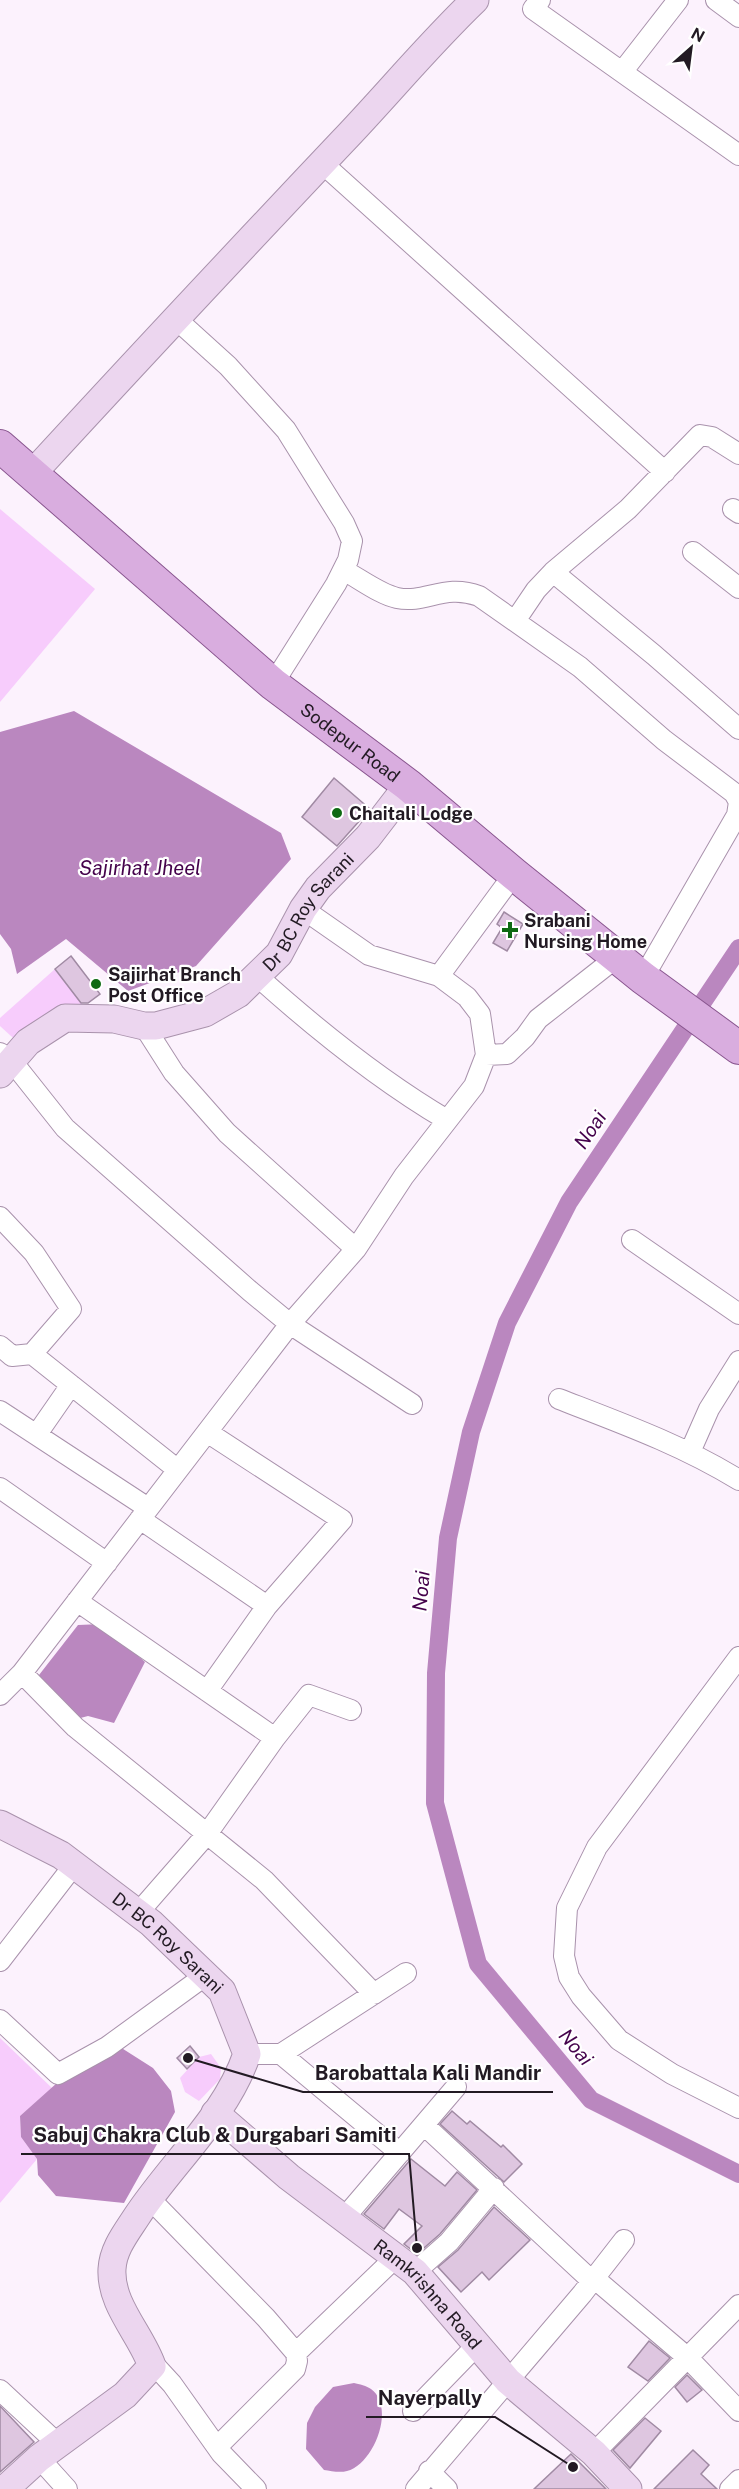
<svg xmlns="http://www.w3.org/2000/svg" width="739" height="2489" font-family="'Public Sans',sans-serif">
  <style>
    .green { fill: #f7ccfc }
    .water { fill: #ba87bf }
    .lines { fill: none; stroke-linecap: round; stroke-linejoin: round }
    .canal { stroke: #ba87bf; stroke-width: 18 }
    .building { fill: #dec6e0; stroke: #a08aa3; stroke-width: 1.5 }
    .street-casing { stroke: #a992ac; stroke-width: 22 }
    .secondary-casing { stroke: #a992ac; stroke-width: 29 }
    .primary-casing { stroke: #89568f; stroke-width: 34 }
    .street { stroke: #fff; stroke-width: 20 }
    .secondary { stroke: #ecd6ef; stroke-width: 27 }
    .primary { stroke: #d9addf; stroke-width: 32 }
    .poi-dot { fill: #0e6a13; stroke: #fff; stroke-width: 2 }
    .labels { text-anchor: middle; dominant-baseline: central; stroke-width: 4.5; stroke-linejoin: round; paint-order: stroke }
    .street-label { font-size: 18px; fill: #221a23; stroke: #fff }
    .poi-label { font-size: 18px; font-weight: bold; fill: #221a23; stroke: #fff; text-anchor: start }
    .water-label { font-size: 20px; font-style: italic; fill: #45034c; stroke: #fff }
    .leader { fill: none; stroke: #221a23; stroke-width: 2 }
    .callout-dot { fill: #221a23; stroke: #fff; stroke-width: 2 }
    .callout-label { font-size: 20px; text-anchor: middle; font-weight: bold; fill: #221a23; stroke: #fff; stroke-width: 4.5; stroke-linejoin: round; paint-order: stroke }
  </style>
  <rect width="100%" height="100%" fill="#fcf2fd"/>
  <path class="green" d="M0 509 95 589 0 702Z
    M55 969 84 1006 22 1046 0 1026V1018Z
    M0 2038 52 2088 20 2116 21 2137 37 2159 0 2203Z
    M211 2054 221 2068 220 2079 199 2101 185 2092 180 2078 199 2057Z"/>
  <path class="water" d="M74 711 281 833 291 859 196 966 128 991 66 939 17 974 11 949 0 934V732Z
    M102 1624 145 1662 114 1723 88 1716 69 1721 32 1684 78 1625Z
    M120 2047 153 2068 171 2091 175 2112 124 2203 56 2196 38 2175 37 2159 21 2137 20 2116 67 2074Z
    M354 2383C359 2384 367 2386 371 2389 396 2407 374 2464 347 2471 340 2473 331 2471 324 2470L306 2449 307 2423 315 2407 333 2387Z"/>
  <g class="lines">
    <path class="canal" d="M739 948 569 1202 507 1323 471 1432 448 1538 436 1673 435 1803 478 1964 591 2100 739 2174"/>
  </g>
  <path class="building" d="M334 778 370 809 337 846 302 817Z
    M504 912 523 924 507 951 493 943 502 928 497 924Z
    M71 956 100 994 88 1003H81L55 969Z
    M190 2046 199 2057 187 2069 177 2058Z
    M452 2111 467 2124 470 2121 501 2147 503 2145 522 2164 504 2182 440 2124Z
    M411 2159 445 2186 457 2172 477 2190 440 2234 417 2254 404 2244 422 2226 399 2209 384 2229 364 2214Z
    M494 2207 530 2240 489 2280 482 2272 461 2292 438 2267 458 2250Z
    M649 2341 670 2358 648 2381 628 2367Z
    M687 2375 702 2390 687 2402 675 2387Z
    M0 2406 34 2442 0 2472Z
    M645 2418 661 2431 630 2468 613 2450Z
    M693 2450 709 2465 701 2474 717 2489H654Z
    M571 2454 606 2489H534Z"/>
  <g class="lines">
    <g class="street-casing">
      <path id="street" d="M540 0 533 9 739 155
        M716 0 739 17
        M622 72 678 0
        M322 163 665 472
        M175 318 228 366 286 430 344 523 352 541 348 560 336 584 273 684
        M733 509 739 513
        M693 552 739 588
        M343 570C359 578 379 594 397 598 426 604 444 583 479 596L580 667 664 740 734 793 739 802 737 815 643 978
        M553 572 654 655 739 729
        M515 621 536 590 553 572 628 509 700 435 712 437 739 454
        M303 909 369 955 439 976 514 874
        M257 976C316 1029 379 1080 447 1120
        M144 1026 174 1073 227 1133 356 1249 404 1176 474 1086 486 1055 480 1014 467 997 439 976
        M0 1053 11 1060 65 1128 250 1291 290 1324 412 1404
        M486 1055 507 1054 525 1037 538 1019 617 957
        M0 1217 34 1253 71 1309 32 1354 12 1356 0 1346
        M632 1240 739 1314
        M32 1354 178 1470
        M559 1399C621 1423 682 1445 739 1480
        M0 1411 148 1508
        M207 1432 342 1520 267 1606 207 1691
        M37 1434 71 1385
        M690 1452 709 1409 739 1361
        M0 1488 107 1563
        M140 1519 267 1606
        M77 1601 275 1738
        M739 1657 597 1847 567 1908 564 1956 569 1977 581 1996 619 2040 672 2074 739 2108
        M22 1673 75 1727 264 1880 374 1994
        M0 1695 22 1673 290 1324 356 1249
        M138 1913 207 1834 275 1738 309 1695 351 1710
        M0 1961 74 1865
        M0 2020 58 2074 107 2047 206 1975
        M247 2054H281L406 1973
        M281 2054 400 2153
        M424 2125 592 2281
        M149 2198 266 2318 296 2353 297 2361 295 2369 217 2447
        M345 2217 456 2087
        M415 2272 449 2242 494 2188
        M594 2278 688 2358 739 2411
        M296 2353 396 2257
        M149 2359 172 2384 221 2453 256 2489
        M0 2390 59 2445
        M413 2411 477 2345
        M594 2453 739 2305
        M39 2458 67 2489
        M429 2471 447 2489
        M416 2489 582 2294 624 2240
        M730 2489 739 2480"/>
    </g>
    <g class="secondary-casing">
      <g id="secondary">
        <path d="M32 474C134 363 238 252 342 142 387 95 428 45 475 0"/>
        <path id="s1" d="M0 1074 28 1042 65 1018 114 1019 144 1026H156L205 1013 238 994 279 954 303 909 318 888 368 837 408 785"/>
        <path id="s2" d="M0 1824 61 1855 151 1923 222 1991 247 2054C226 2116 172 2163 137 2216 126 2233 113 2249 112 2269 110 2305 141 2334 152 2366L125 2395 39 2458 5 2489"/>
        <path id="s3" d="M215 2113 289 2177 415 2272 508 2381 594 2453 628 2489"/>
      </g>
    </g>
    <g class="primary-casing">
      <g id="primary">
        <path id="s4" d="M0 446 273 684 408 785 514 874 643 978 739 1048"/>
      </g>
    </g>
    <use href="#street" class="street"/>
    <use href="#secondary" class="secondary"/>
    <use href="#primary" class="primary"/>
  </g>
  <g class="poi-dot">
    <circle cx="337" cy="813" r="6"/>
    <path d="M507 921h6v6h6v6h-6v6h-6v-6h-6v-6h6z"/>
    <circle cx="96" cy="984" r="6"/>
  </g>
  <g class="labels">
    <g class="street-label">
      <text stroke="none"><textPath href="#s4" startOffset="459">Sodepur Road</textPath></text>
      <text stroke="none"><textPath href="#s1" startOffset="376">Dr BC Roy Sarani</textPath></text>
      <text stroke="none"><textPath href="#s2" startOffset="207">Dr BC Roy Sarani</textPath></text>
      <text stroke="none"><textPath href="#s3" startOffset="280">Ramkrishna Road</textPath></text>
    </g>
    <g class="poi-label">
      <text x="349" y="813">Chaitali Lodge</text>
      <text x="524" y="920">Srabani<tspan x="524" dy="21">Nursing Home</tspan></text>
      <text x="108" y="974">Sajirhat Branch<tspan x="108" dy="21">Post Office</tspan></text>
    </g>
    <g class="water-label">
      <text x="140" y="868">Sajirhat Jheel</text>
      <text transform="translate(590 1130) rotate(-56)">Noai</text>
      <text transform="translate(421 1591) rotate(-85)">Noai</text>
      <text transform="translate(576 2047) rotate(50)">Noai</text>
    </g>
  </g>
  <path class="leader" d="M188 2058L303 2092H553M417 2248L409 2154H21M573 2467L495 2417H366"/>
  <g class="callout-dot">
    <circle cx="188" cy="2058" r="6"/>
    <circle cx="417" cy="2248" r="6"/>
    <circle cx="573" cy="2467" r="6"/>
  </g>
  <g class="callout-label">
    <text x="428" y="2080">Barobattala Kali Mandir</text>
    <text x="215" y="2142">Sabuj Chakra Club &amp; Durgabari Samiti</text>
    <text x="430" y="2405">Nayerpally</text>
  </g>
  <g transform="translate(691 48) rotate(28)" stroke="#ffffff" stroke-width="4.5" paint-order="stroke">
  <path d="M0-4.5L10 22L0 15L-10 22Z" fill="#221a23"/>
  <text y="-9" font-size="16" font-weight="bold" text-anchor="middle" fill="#221a23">N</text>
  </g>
</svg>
